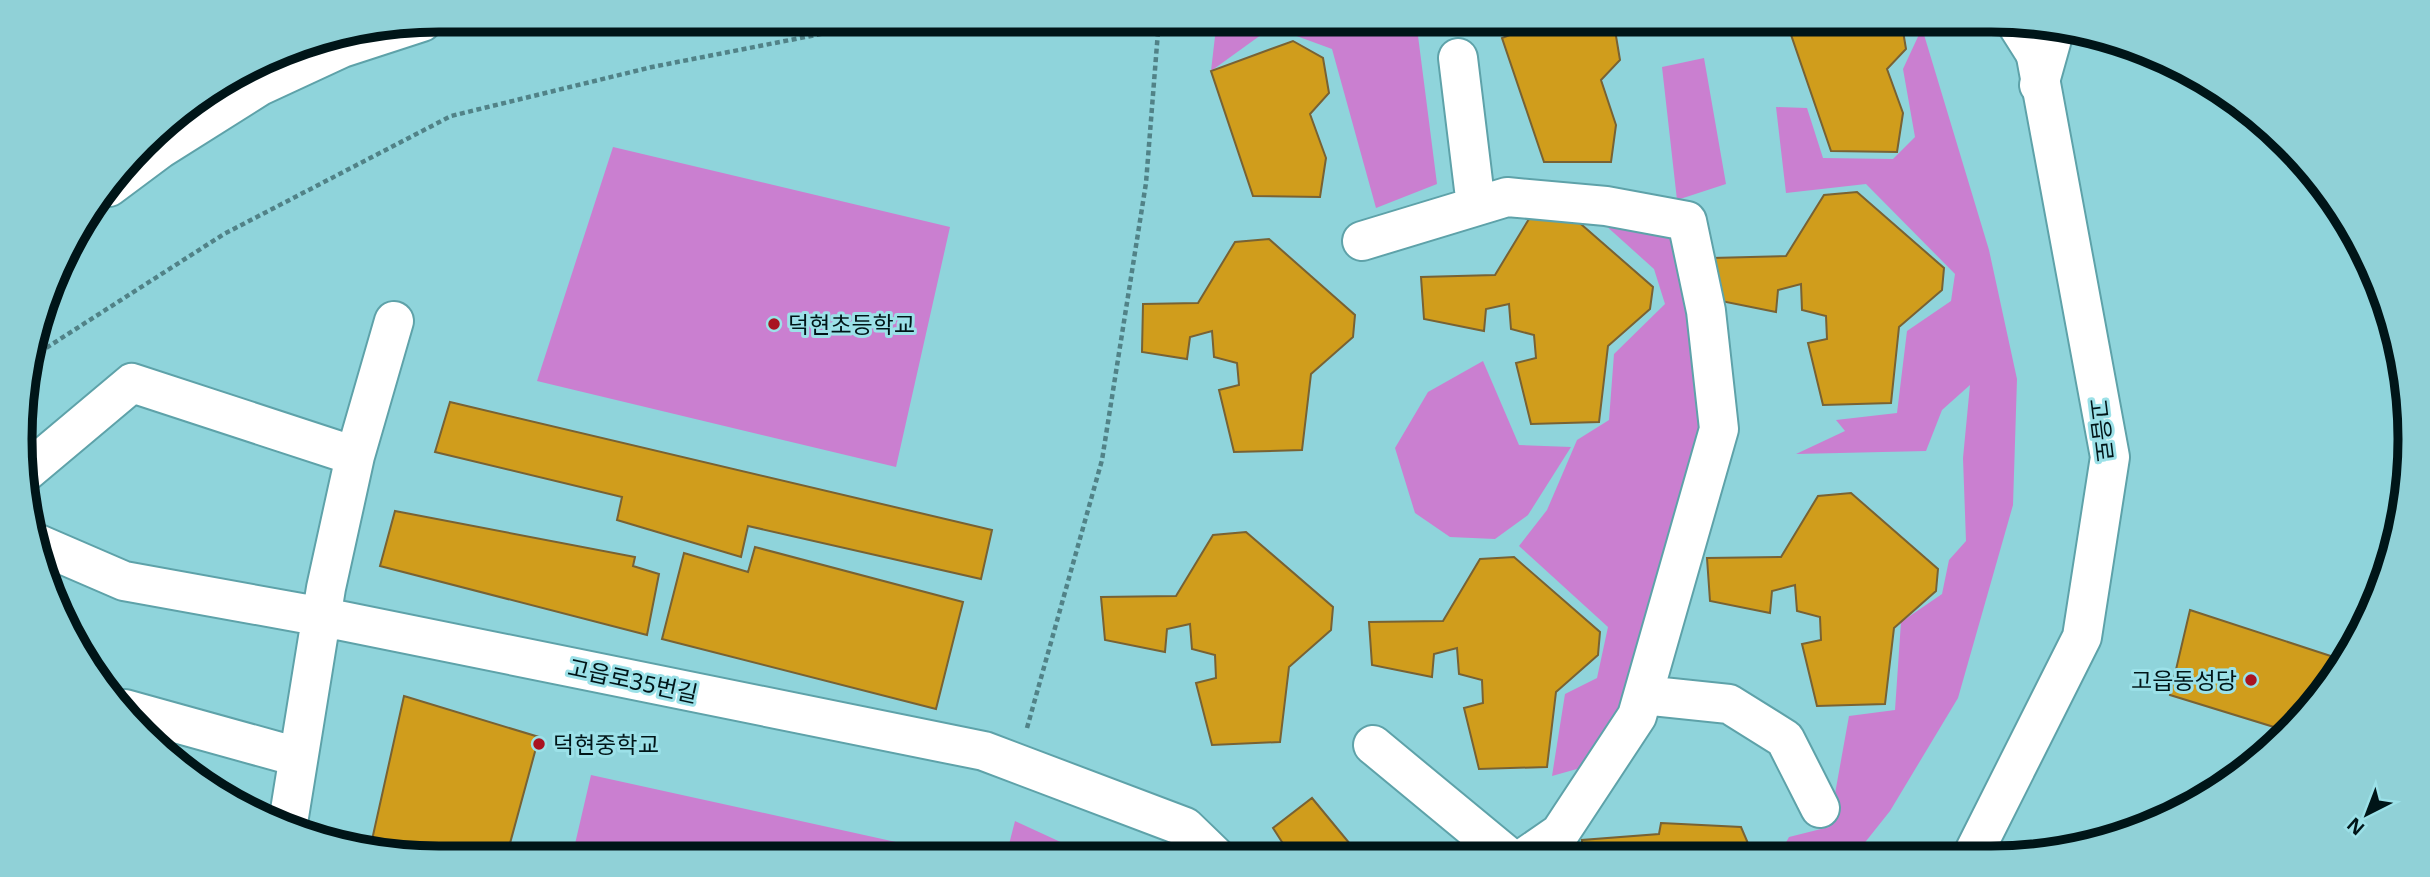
<svg xmlns="http://www.w3.org/2000/svg" width="2430" height="877" font-family="'Noto Sans','Noto Sans KR',sans-serif">
  <style>
    .green { fill: #ca7fd0 }
    .building { fill: #d09d1c; stroke: #786234; stroke-width: 2 }
    .lines { fill: none; stroke-linecap: round; stroke-linejoin: round }
    .minor-casing { stroke: #5ea2a9; stroke-width: 42 }
    .major-casing { stroke: #5ea2a9; stroke-width: 42 }
    .path { stroke: #518287; stroke-width: 4.5; stroke-dasharray: 5 3.5; stroke-linecap: butt }
    .minor { stroke: #fff; stroke-width: 38 }
    .major { stroke: #fff; stroke-width: 38 }
    .poi-dot { fill: #a91321; stroke: #9ce1e8; stroke-width: 2.5 }
    .labels { text-anchor: middle; dominant-baseline: central; stroke-width: 6; stroke-linejoin: round; paint-order: stroke }
    .poi-label { font-size: 23px; fill: #001518; stroke: #9ce1e8; text-anchor: start }
    .street-label { font-size: 23px; fill: #001518; stroke: #9ce1e8 }
    .rim { fill: none; stroke: #001518; stroke-width: 9 }
  </style>
  <rect width="100%" height="100%" fill="#8fd4db"/>
  <path class="green" d="M1217 19H1500L1476 31 1417 28 1437 184 1376 208 1332 49 1272 27 1211 71Z
    M1922 28 1989 250 2017 379 2013 505 1958 698 1890 811 1855 855H1779L1789 837 1829 827 1849 716 1895 710 1901 622 1942 594 1949 560 1966 541 1963 458 1970 385 1942 410 1926 451 1796 454 1845 431 1836 420 1897 413 1907 331 1951 301 1955 274 1866 184 1786 193 1776 107 1807 108 1823 158 1893 159 1915 137 1903 69Z
    M1704 58 1726 184 1677 200 1662 67Z
    M613 147 950 227 896 467 537 381Z
    M1594 215 1680 234 1706 416 1632 699 1584 767 1552 776 1565 694 1597 678 1608 627 1519 546 1547 510 1577 440 1609 420 1614 354 1665 304 1654 269Z
    M1483 361 1519 445 1571 447 1528 515 1495 539 1450 537 1415 513 1395 448 1428 392Z
    M591 775 964 857H572Z
    M1015 821 1091 856H1006Z"/>
  <path class="building" d="M1551 19H1607L1614 24 1620 60 1601 80 1616 125 1611 162H1544L1502 38Z
    M1807 19H1901L1906 49 1887 69 1903 113 1897 152 1831 151 1788 26Z
    M1293 41 1323 58 1329 93 1310 114 1326 158 1320 197 1253 196 1211 71Z
    M1857 192 1944 268 1942 290 1899 327 1891 403 1823 405 1808 343 1827 339 1826 316 1802 310 1801 284 1778 290 1776 312 1716 300 1712 258 1786 256 1824 195Z
    M1566 211 1653 287 1650 309 1608 346 1599 422 1531 424 1516 363 1536 358 1534 335 1511 329 1509 304 1486 309 1484 331 1424 319 1421 277 1495 275 1532 214Z
    M1269 239 1355 315 1353 337 1311 374 1302 450 1234 452 1219 390 1239 385 1237 363 1214 357 1212 331 1190 337 1187 359 1142 352 1143 304 1198 303 1235 242Z
    M450 402 992 530 981 579 748 526 741 557 617 520 622 497 435 452Z
    M1851 493 1938 569 1936 591 1894 628 1885 704 1817 706 1802 644 1821 640 1820 617 1797 611 1795 585 1772 591 1770 613 1710 601 1707 558 1781 557 1818 496Z
    M395 511 635 557 633 566 659 574 647 635 380 566Z
    M1246 532 1333 607 1331 630 1289 667 1280 742 1212 745 1196 683 1216 678 1215 655 1192 649 1190 624 1167 629 1165 652 1105 640 1101 597 1176 596 1213 535Z
    M755 547 963 602 936 709 662 639 684 553 748 572Z
    M1514 557 1600 632 1598 655 1556 692 1547 767 1479 769 1464 708 1483 703 1482 680 1459 674 1457 648 1434 654 1432 677 1372 665 1369 622 1443 621 1480 559Z
    M2190 610 2343 660 2287 731 2170 695Z
    M404 696 539 737 506 858H438L370 849Z
    M1312 798 1360 856H1291L1273 828Z
    M1661 823 1741 827 1753 855H1582V840L1659 834Z"/>
  <g class="lines">
    <g class="minor-casing">
      <path id="minor" d="M1458 58 1476 206
        M1362 241 1507 197 1606 206 1687 221 1706 311 1719 429 1637 716 1560 833 1528 855
        M26 472 132 383 355 456
        M36 543 124 581 323 617 984 751 1185 827 1215 856
        M1643 695 1729 704 1785 739 1820 808
        M125 709 298 757
        M1373 745 1506 855
        M288 823 326 588 355 456 394 321
        M1973 854 2082 637 2110 457 2035 51"/>
    </g>
    <g class="major-casing">
      <path id="major" d="M2016 23 2035 53
        M2039 85 2055 28
        M109 187 160 149 260 86 342 48 422 22"/>
    </g>
    <path class="path" d="M32 357 224 234 451 116 652 67 877 23 917 19
      M1027 728 1102 460 1146 183 1159 19"/>
    <use href="#minor" class="minor"/>
    <use href="#major" class="major"/>
  </g>
  <g class="poi-dot">
    <circle cx="774" cy="324" r="7"/>
    <circle cx="2251" cy="680" r="7"/>
    <circle cx="539" cy="744" r="7"/>
  </g>
  <g class="labels">
    <g class="poi-label">
      <text x="788" y="324">덕현초등학교</text>
      <text x="2237" y="680" text-anchor="end">고읍동성당</text>
      <text x="553" y="744">덕현중학교</text>
    </g>
    <g class="street-label">
      <text transform="translate(2102 430) rotate(83)">고읍로</text>
      <text transform="translate(633 680) rotate(12)">고읍로35번길</text>
    </g>
  </g>
  <path d="M0 0H2430V877H0ZM439 32H1991A407 407 0 0 1 2398 439V439A407 407 0 0 1 1991 846H439A407 407 0 0 1 32 439V439A407 407 0 0 1 439 32Z" fill="#90d1d7" fill-rule="evenodd"/>
  <path class="rim" d="M439 32H1991A407 407 0 0 1 2398 439V439A407 407 0 0 1 1991 846H439A407 407 0 0 1 32 439V439A407 407 0 0 1 439 32Z"/>
  <g transform="translate(2367 814) rotate(222)" stroke="#9ce1e8" stroke-width="5" paint-order="stroke">
  <path d="M0-5L12 26L0 18L-12 26Z" fill="#001518"/>
  <text y="-10" font-size="19" font-weight="bold" text-anchor="middle" fill="#001518">N</text>
  </g>
</svg>
